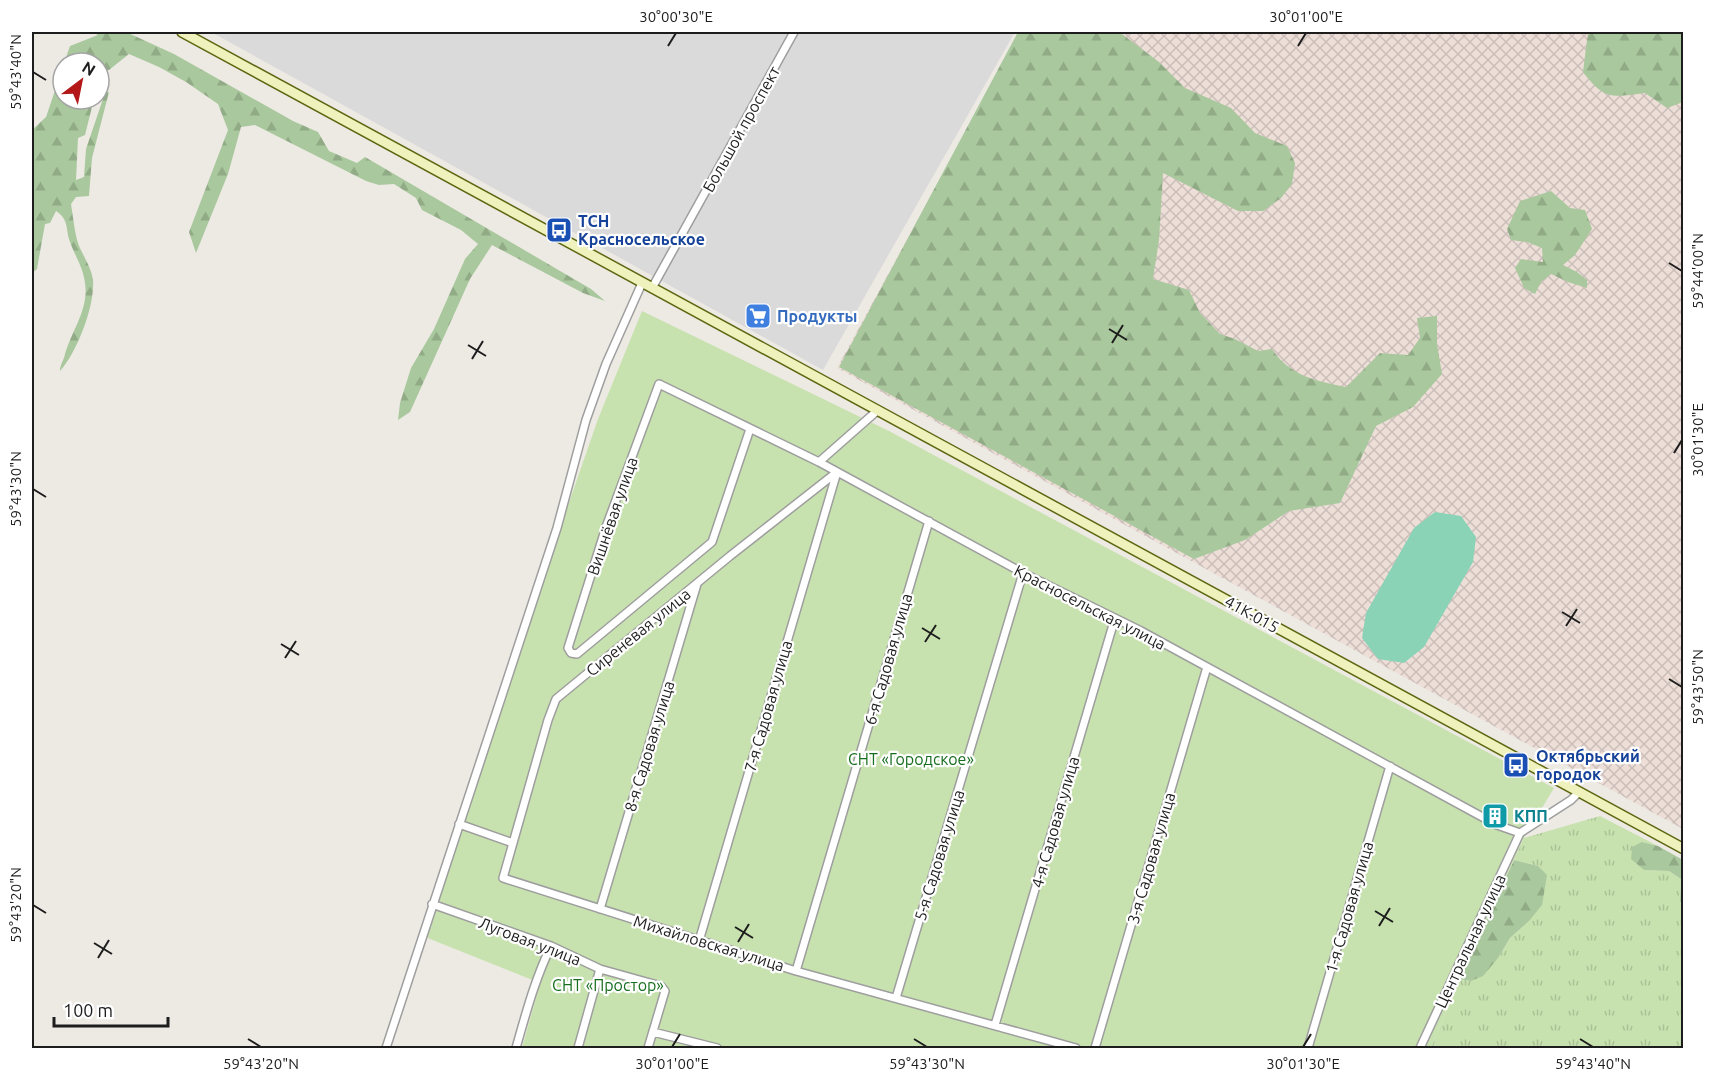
<svg xmlns="http://www.w3.org/2000/svg" width="1715" height="1080" font-family="Ubuntu,sans-serif">
  <style>
    .residential { fill: #dbdada }
    .military { fill: url(#military-cross-hatch) }
    .grass { fill: url(#grass-tufts) }
    .forest { fill: url(#forest-firs) }
    .garden { fill: #c8e2af }
    .pitch { fill: #8ad3b7 }
    .lines { fill: none; stroke-linecap: round; stroke-linejoin: round }
    .minor-casing { stroke: #9e9e9e; stroke-width: 10 }
    .secondary-casing { stroke: #5d6711; stroke-width: 12 }
    .minor { stroke: #fff; stroke-width: 7 }
    .secondary { stroke: #eff2bd; stroke-width: 9 }
    .ticks { fill: none; stroke: #1d1d1d; stroke-width: 2 }
    .labels { text-anchor: middle; dominant-baseline: central; stroke-width: 4.5; stroke-linejoin: round; paint-order: stroke }
    .street-label { font-size: 16px; fill: #1d1d1d; stroke: #fff }
    .transit-label { font-size: 16px; font-weight: bold; fill: #164399; stroke: #fff; text-anchor: start }
    .shop-label { font-size: 16px; font-weight: bold; fill: #366cbe; stroke: #fff; text-anchor: start }
    .park-label { font-size: 16px; fill: #186e1f; stroke: #fff }
    .culture-label { font-size: 16px; font-weight: bold; fill: #0d838f; stroke: #fff; text-anchor: start }
    .neatline { fill: none; stroke: #1d1d1d; stroke-width: 2 }
    .ticks-label { font-size: 15px; text-anchor: middle; fill: #1d1d1d }
  </style>
  <defs>
    <pattern id="military-cross-hatch" width="8" height="8" patternUnits="userSpaceOnUse" patternTransform="scale(1.5)"><rect width="8" height="8" fill="#edded8"/><path d="M0 0l8 8M0 8l8-8" fill="none" stroke="#cbbeb9"/></pattern>
    <pattern id="grass-tufts" width="24" height="20" patternUnits="userSpaceOnUse" patternTransform="scale(1.5)"><rect width="24" height="20" fill="#c8e2af"/><path d="M3 7l-1-3M5 7V3M7 7l1-3M15 17l-1-3M17 17v-4M19 17l1-3" fill="none" stroke="#abc196"/></pattern>
    <pattern id="forest-firs" width="22" height="20" patternUnits="userSpaceOnUse" patternTransform="scale(1.5)"><rect width="22" height="20" fill="#a9c89d"/><path d="M5 1l3.5 6h-7zM16 11l3.5 6h-7z" fill="#91ab87"/></pattern>
  </defs>
  <rect width="100%" height="100%" fill="#edeae4"/>
  <path class="residential" d="M211 32H1015L823 370Z"/>
  <path class="military" d="M1020 32H1683V829L837 368Z"/>
  <path class="grass" d="M1600 816 1658 846 1642 842 1644 870 1669 871 1681 879 1680 902 1684 903 1683 1048H1431L1459 979 1471 981 1498 958 1510 938 1529 921 1538 866 1514 860 1524 838Z"/>
  <path class="forest" d="M92 32H126L174 54 293 121 318 132 329 151 357 163 365 157 591 289 605 301 583 293 492 245 470 279 410 412 398 420 400 403 411 368 434 329 465 259 478 244 461 230 422 210 416 198 394 184 379 185 366 181 255 125 241 127 228 174 196 253 189 232 228 130 218 104 186 82 159 67 129 54 109 70H99V63H64L70 46 98 35Z
    M1018 32H1123L1122 34 1159 62 1185 88 1231 108 1255 133 1287 146 1295 163 1292 184 1281 198 1263 211H1238L1163 173 1159 240 1153 279 1189 290 1200 313 1220 334 1235 339 1258 351 1272 349C1290 376 1316 381 1346 387L1380 353 1408 355 1420 338 1417 318 1437 316V344L1442 374 1413 407 1376 426 1340 503 1289 511 1245 540 1194 559 839 367Z
    M1588 32H1683V102L1667 108 1645 93C1612 97 1605 101 1583 72Z
    M63 67V99H94L85 135 78 138 76 180 84 177 86 149 104 96 105 92H109L92 158 89 196 76 197 71 204C73 216 74 228 77 240 81 254 91 265 93 280 95 306 77 352 60 371 60 364 64 360 65 354 72 330 89 309 85 283 83 266 74 255 69 239 66 227 68 219 56 211L50 223 45 224 37 269 32 273V130L46 117Z
    M1551 191 1570 208 1585 210 1592 229 1575 255 1563 265 1577 272 1587 280V288L1568 282 1551 274 1541 282 1535 294 1524 288 1515 268 1521 259 1543 262 1542 248 1527 242 1511 240 1507 229 1520 201Z
    M1642 842 1658 846 1683 860V903L1680 902 1681 879 1669 871 1644 870 1631 859 1632 847Z
    M1514 860 1538 866 1547 875 1542 905 1529 921 1510 938 1498 958 1483 976 1471 981 1459 979Z"/>
  <path class="garden" d="M642 311 889 431 1554 788 1524 838 1459 979 1431 1048H522L540 983 425 937 522 638 598 419Z"/>
  <path class="pitch" d="M1435 512 1461 516 1476 537 1473 562 1424 647 1404 663 1378 659 1362 638 1366 613 1414 528Z"/>
  <g class="lines">
    <g class="minor-casing">
      <path id="minor" d="M652 288 794 32
        M750 429 712 542 577 654 571 653 568 648 606 527 659 384 819 462 1023 573 1141 631 1497 825 1520 833
        M819 462 878 410
        M837 472 730 556 556 699 548 720 503 878 796 971 1076 1048
        M459 824 513 843
        M432 904 551 946 600 969 661 986 665 991 648 1048
        M600 909 697 584
        M699 941 837 472
        M796 971 929 521
        M896 998 1023 573
        M995 1025 1115 618
        M653 1032 717 1048
        M386 1048 557 528 586 420 606 364 642 283
        M516 1048C526 1013 535 979 551 946
        M578 1048 600 969
        M1095 1048 1207 667
        M1308 1048 1390 766
        M1420 1048 1520 833 1571 800 1579 792"/>
    </g>
    <g class="secondary-casing">
      <path id="secondary" d="M182 32 1684 849"/>
    </g>
    <use href="#minor" class="minor"/>
    <use href="#secondary" class="secondary"/>
  </g>
  <path class="ticks" d="M668 46 676 33M1298 46 1306 33M33 72 46 80M1669 263 1682 271M1109 329 1127 340M1112 343 1123 325M468 345 486 356M472 359 483 341M1674 453 1682 440M33 489 46 497M1562 612 1580 623M1566 626 1577 609M922 628 940 639M925 642 936 625M281 644 299 655M285 658 296 641M1669 679 1682 687M33 905 46 913M1375 911 1393 922M1379 926 1390 908M735 927 753 938M738 942 749 924M94 943 112 954M98 958 109 940M248 1039 261 1047M914 1039 927 1047M1580 1039 1593 1047M672 1047 680 1034M1303 1047 1311 1034"/>
  <defs>
    <g id="bus-square" transform="scale(1.35)"><rect x="-9" y="-9" width="18" height="18" rx="4" fill="#1a4fb4" stroke="#fff"/><path d="M-5-6H5V4H4V6H2V4H-2V6H-4V4H-5ZM-3.5-4V0h7V-4ZM-3.5 1.2v1.5H-2V1.2ZM2 1.2v1.5H3.5V1.2Z" fill="#fff"/></g>
    <g id="supermarket-square" transform="scale(1.35)"><rect x="-9" y="-9" width="18" height="18" rx="4" fill="#3f7fe0" stroke="#fff"/><path d="M-6-5.5h2.5l.6 2H6L4.5 2H-2.5L-4.4-4H-6ZM-1.5 3.2a1.3 1.3 0 1 0 .1 0ZM3 3.2a1.3 1.3 0 1 0 .1 0Z" fill="#fff"/></g>
    <g id="building-square" transform="scale(1.35)"><rect x="-9" y="-9" width="18" height="18" rx="4" fill="#0f9aa8" stroke="#fff"/><path d="M-4-6H4V6H1V3H-1V6H-4ZM-2.5-4.3h1.7v1.8h-1.7ZM.8-4.3h1.7v1.8H.8ZM-2.5-1h1.7V.8h-1.7ZM.8-1h1.7V.8H.8Z" fill="#fff"/></g>
  </defs>
  <g fill-rule="evenodd">
    <use href="#bus-square" x="559" y="230"/>
    <use href="#supermarket-square" x="758" y="316"/>
    <use href="#bus-square" x="1516" y="765"/>
    <use href="#building-square" x="1495" y="816"/>
  </g>
  <g class="labels">
    <g class="street-label">
      <text transform="translate(741 129) rotate(-61)">Большой проспект</text>
      <text transform="translate(612 516) rotate(-71)">Вишнёвая улица</text>
      <text transform="translate(1090 607) rotate(27)">Красносельская улица</text>
      <text transform="translate(1252 614) rotate(29)">41К-015</text>
      <text transform="translate(638 632) rotate(-39)">Сиреневая улица</text>
      <text transform="translate(888 659) rotate(-74)">6-я Садовая улица</text>
      <text transform="translate(768 706) rotate(-74)">7-я Садовая улица</text>
      <text transform="translate(649 746) rotate(-73)">8-я Садовая улица</text>
      <text transform="translate(1055 822) rotate(-74)">4-я Садовая улица</text>
      <text transform="translate(939 855) rotate(-73)">5-я Садовая улица</text>
      <text transform="translate(1151 858) rotate(-74)">3-я Садовая улица</text>
      <text transform="translate(1349 907) rotate(-74)">1-я Садовая улица</text>
      <text transform="translate(530 941) rotate(21)">Луговая улица</text>
      <text transform="translate(1470 941) rotate(-65)">Центральная улица</text>
      <text transform="translate(709 943) rotate(17)">Михайловская улица</text>
    </g>
    <g class="transit-label">
      <text x="578" y="221">ТСН<tspan x="578" dy="18">Красносельское</tspan></text>
      <text x="1536" y="756">Октябрьский<tspan x="1536" dy="18">городок</tspan></text>
    </g>
    <g class="shop-label">
      <text x="777" y="316">Продукты</text>
    </g>
    <g class="park-label">
      <text x="911" y="759">СНТ «Городское»</text>
      <text x="608" y="985">СНТ «Простор»</text>
    </g>
    <g class="culture-label">
      <text x="1514" y="816">КПП</text>
    </g>
  </g>
  <rect width="1715" height="1080" fill="none" stroke="#ffffff" stroke-width="66"/>
  <g transform="translate(81 81) rotate(32)"><circle r="28" fill="#ffffff" stroke="#a5a5a5" stroke-width="1.5"/>
  <path d="M0-4.5L10 22L0 15L-10 22Z" fill="#b31717"/>
  <text y="-9" font-size="16" font-weight="bold" text-anchor="middle" fill="#1d1d1d">N</text>
  </g>
  <path d="M54 1017v9h114v-9" fill="none" stroke="#1d1d1d" stroke-width="3"/>
  <text x="63" y="1017" font-size="18" fill="#1d1d1d" stroke="#ffffff" stroke-width="4.5" paint-order="stroke">100 m</text>
  <rect x="33" y="33" width="1649" height="1014" class="neatline"/>
  <g class="ticks-label">
    <text x="676" y="22">30°00'30"E</text>
    <text x="1306" y="22">30°01'00"E</text>
    <text transform="translate(16 72) rotate(-90)" y="5">59°43'40"N</text>
    <text transform="translate(1698 271) rotate(-90)" y="5">59°44'00"N</text>
    <text transform="translate(1698 440) rotate(-90)" y="5">30°01'30"E</text>
    <text transform="translate(16 489) rotate(-90)" y="5">59°43'30"N</text>
    <text transform="translate(1698 687) rotate(-90)" y="5">59°43'50"N</text>
    <text transform="translate(16 905) rotate(-90)" y="5">59°43'20"N</text>
    <text x="261" y="1069">59°43'20"N</text>
    <text x="672" y="1069">30°01'00"E</text>
    <text x="927" y="1069">59°43'30"N</text>
    <text x="1303" y="1069">30°01'30"E</text>
    <text x="1593" y="1069">59°43'40"N</text>
  </g>
</svg>
